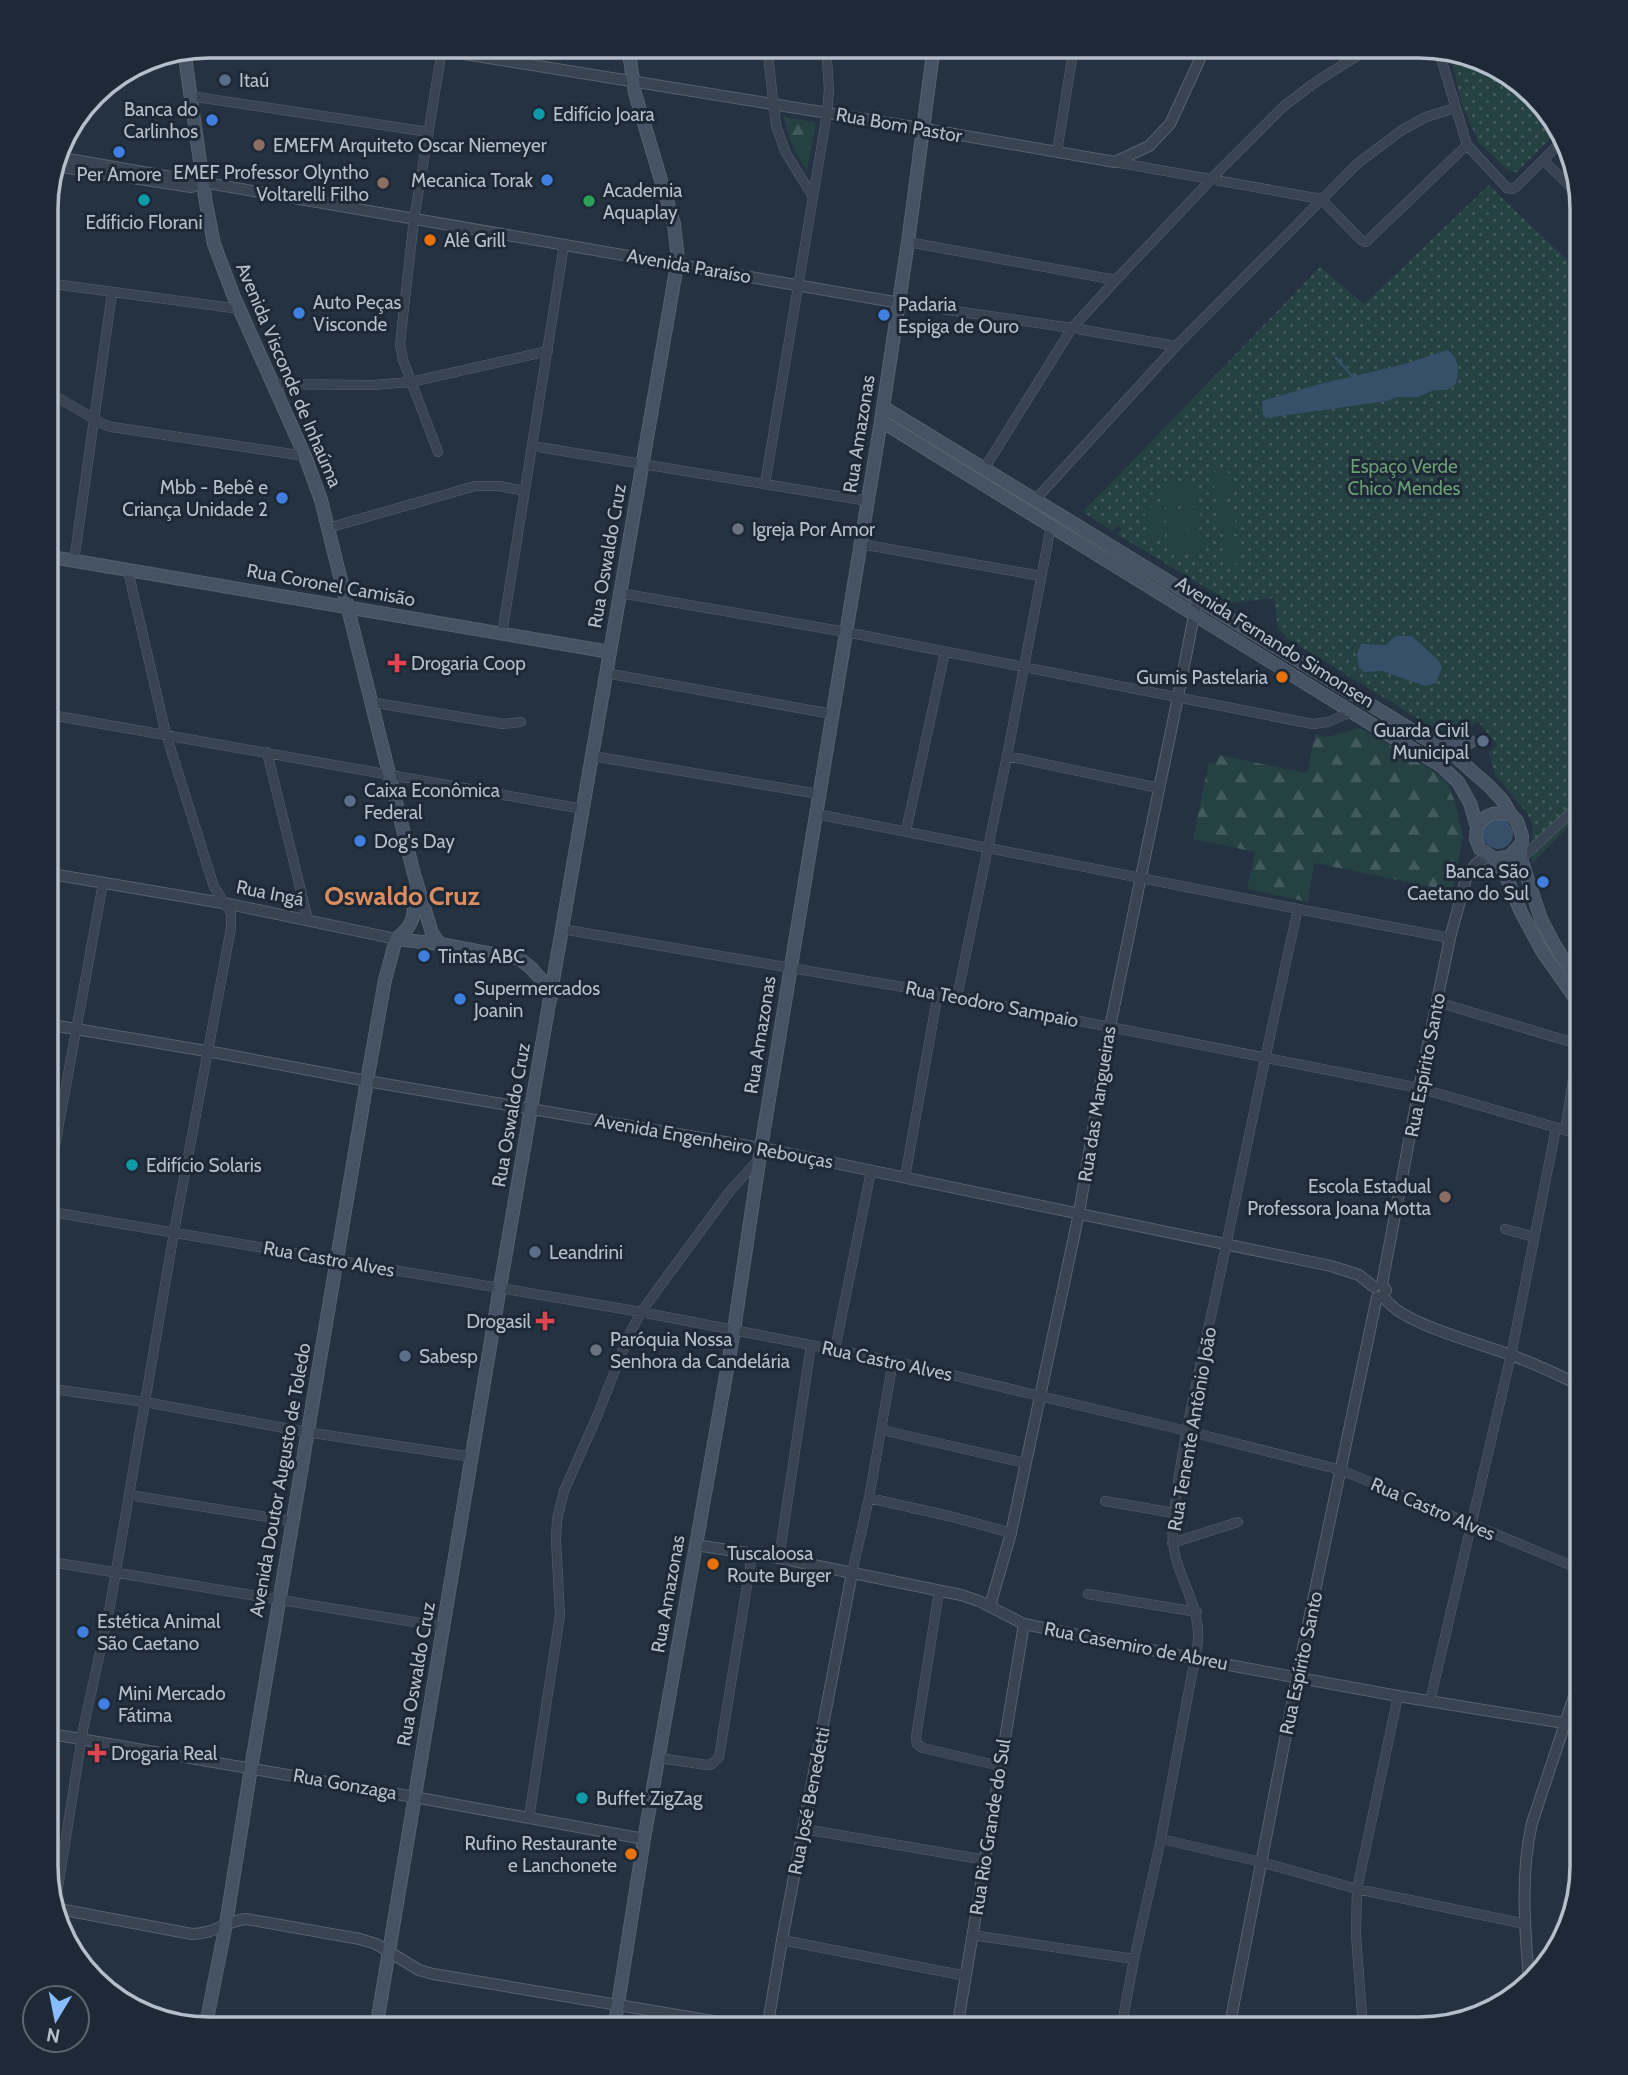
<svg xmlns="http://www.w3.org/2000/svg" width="1628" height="2075" font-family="Cabin,sans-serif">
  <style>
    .medical { fill: #313041 }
    .forest { fill: url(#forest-firs) }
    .park { fill: url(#park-dots) }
    .pitch { fill: #264142 }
    .water { fill: #374f69 }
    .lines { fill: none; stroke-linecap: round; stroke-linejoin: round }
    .stream { stroke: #374f69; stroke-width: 2.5 }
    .minor-casing { stroke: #56626e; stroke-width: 10 }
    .tertiary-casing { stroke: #56626e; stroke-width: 12 }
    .secondary-casing { stroke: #56626e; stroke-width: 14 }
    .minor { stroke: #384451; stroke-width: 9 }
    .tertiary { stroke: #384451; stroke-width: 10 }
    .secondary { stroke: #465364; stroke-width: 12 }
    .service-dot { fill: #5c6f8a; stroke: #1d2936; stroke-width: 2.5 }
    .culture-dot { fill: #0f9aa8; stroke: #1d2936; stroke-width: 2.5 }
    .shop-dot { fill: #3f7fe0; stroke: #1d2936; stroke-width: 2.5 }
    .education-dot { fill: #8d6e63; stroke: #1d2936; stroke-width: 2.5 }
    .leisure-dot { fill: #2e9e5b; stroke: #1d2936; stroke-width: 2.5 }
    .food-dot { fill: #e8710a; stroke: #1d2936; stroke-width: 2.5 }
    .worship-dot { fill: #6b7280; stroke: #1d2936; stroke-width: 2.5 }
    .health-dot { fill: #e0444e; stroke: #1d2936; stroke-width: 2.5 }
    .labels { text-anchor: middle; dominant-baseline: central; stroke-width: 6; stroke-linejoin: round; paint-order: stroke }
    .poi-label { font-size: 19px; fill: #b5bfcb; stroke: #1d2936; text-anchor: start }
    .street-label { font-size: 19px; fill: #b5bfcb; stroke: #1d2936 }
    .park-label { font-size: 19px; fill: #6a9d72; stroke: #1d2936 }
    .district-label { font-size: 26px; font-weight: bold; fill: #db8d60; stroke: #1d2936 }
    .rim { fill: none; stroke: #b5bfcb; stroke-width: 3.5 }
  </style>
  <defs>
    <pattern id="forest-firs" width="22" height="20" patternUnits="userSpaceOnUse" patternTransform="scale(1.75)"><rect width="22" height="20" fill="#264142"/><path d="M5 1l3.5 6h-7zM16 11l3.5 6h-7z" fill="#435b5c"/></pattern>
    <pattern id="park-dots" width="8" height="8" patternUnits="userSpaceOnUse" patternTransform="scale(1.75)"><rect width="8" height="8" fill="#264142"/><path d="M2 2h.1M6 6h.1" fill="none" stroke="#435b5c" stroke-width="1.8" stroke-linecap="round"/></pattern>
  </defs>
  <rect width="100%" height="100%" fill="#243241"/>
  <path class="medical" d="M46 1754 63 1758 59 1782 46 1780Z
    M46 1789 54 1790 46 1845Z"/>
  <path class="forest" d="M784 117 814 122 816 124 807 171C796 154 787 137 784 117Z
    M1360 728 1434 771 1447 783 1455 802 1463 837 1452 891 1314 863 1308 902 1247 889 1255 852 1193 839 1209 762 1216 763 1218 755 1307 773 1315 734 1327 737Z"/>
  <path class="park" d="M1451 52 1501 68 1555 119 1559 130 1517 172 1509 171 1479 143 1460 100Z
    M1489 185 1582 274V812L1532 864 1531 851 1533 825 1527 813 1496 776 1488 753 1497 745 1478 721 1464 731 1454 732 1430 726 1288 639 1278 628 1274 598 1231 603 1117 534 1122 529 1118 525 1112 531 1083 512 1320 267 1364 304Z"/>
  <path class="pitch" d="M1228 470 1232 497 1216 499 1212 472Z
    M1195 482 1198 504 1164 508 1161 487Z
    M1233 503 1237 530 1221 532 1217 506Z
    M1161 506 1165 538 1148 540 1144 508Z
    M1199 506 1202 527 1167 532 1164 511Z
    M1202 529 1204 551 1170 555 1167 534Z
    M1237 536 1241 563 1225 565 1221 539Z"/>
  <path class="water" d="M1447 350C1459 357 1460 372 1455 385L1446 390H1434L1418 397H1397L1387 401 1266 418 1263 415 1262 401 1316 385 1405 364Z
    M1397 636H1412L1439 661 1442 667 1436 683 1425 686 1382 671 1364 672 1359 667 1357 654 1361 644 1387 645 1391 639Z
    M1483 834a15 15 0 1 1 30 0a15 15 0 1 1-30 0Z"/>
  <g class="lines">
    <path class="stream" d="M1336 358 1353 377"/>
    <g class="minor-casing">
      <path id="minor" d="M767 46 776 126 786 153 813 197
        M1354 46 1356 56
        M1438 48 1467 145 1507 188 1511 189 1516 187 1562 141
        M190 96 429 132
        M1057 152 1074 46
        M1543 160 1578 194
        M1115 162 1321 199 1361 240 1366 242 1467 145
        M908 242 1116 280
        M46 283 240 309
        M900 303 1072 328 1176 346
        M272 384 373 385 411 382 548 351
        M46 394 60 399 103 424 112 427 305 456
        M532 446 868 501
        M438 452 403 360 400 344 414 219 442 50
        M984 469 1072 328 1116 280 1220 170 1284 106 1317 81 1373 46
        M765 484 827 113 829 89 826 46
        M1035 500 1176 346 1358 163 1402 130 1426 117 1455 108
        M328 528 475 486H499L525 491
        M861 544 1041 576
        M74 561 112 293
        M620 593 846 632 1313 724 1328 722 1352 712
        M502 634 564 245
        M606 673 832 714
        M370 702 503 724 521 722
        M46 714 583 809
        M267 752 308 920
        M592 756 819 794
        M1007 756 1159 788
        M816 814 1298 909 1450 938
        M906 831 945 652
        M1521 859 1582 802
        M562 929 938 993 1419 1088 1582 1135
        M957 997 1007 756 1051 526
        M1437 1002 1578 1044
        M1565 1130 1582 1024
        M905 1177 938 993
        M46 1195 103 883
        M46 1211 641 1312 893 1361 1187 1431 1341 1470 1582 1570
        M1505 1229 1534 1237
        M835 1349 871 1171
        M46 1388 145 1402 306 1432 472 1457
        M882 1430 1025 1463
        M129 1495 292 1521
        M869 1498 893 1361
        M1105 1501 1174 1513
        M1172 1543 1238 1522
        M779 1558 811 1345
        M46 1561 444 1627
        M852 1573 869 1498 953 1517 1011 1533
        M939 1591 916 1737 917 1744 923 1748 1000 1766
        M1088 1594 1197 1612
        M1430 1701 1511 1355 1556 1128
        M659 1758 707 1765 712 1764 719 1757 752 1555
        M529 1818 560 1615 556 1540 557 1520 564 1491 598 1414 628 1337 641 1312 730 1191 759 1159
        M804 1829 986 1860
        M1161 1839 1261 1862 1357 1889 1525 1924
        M56 1900 83 1730 110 1606 176 1221 231 928V913L214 887 166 734 128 571
        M972 1935 1134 1959
        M782 1940 966 1976
        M1121 2029 1134 1959 1161 1839 1198 1642C1201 1597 1168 1570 1173 1524 1181 1441 1202 1360 1219 1279 1245 1155 1270 1032 1298 909
        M1363 2029 1356 1935 1357 1889 1398 1696"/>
    </g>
    <g class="tertiary-casing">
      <path id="tertiary" d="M415 46 914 127 1115 162 1149 146 1170 124 1206 46
        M57 157 900 303
        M55 166 191 187 203 183
        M46 873 234 905 396 939
        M46 1024 218 1053 367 1081 772 1150 1331 1266 1359 1275 1374 1287
        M1383 1296 1386 1290 1382 1284 1419 1088 1450 938 1467 875 1476 864 1488 856
        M1383 1296C1400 1324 1477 1342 1508 1354 1534 1363 1558 1375 1582 1386
        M696 1545 779 1558 961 1595 979 1601 1024 1624 1196 1659 1398 1696 1582 1726
        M990 1606 1011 1533 1079 1213 1110 1027 1178 697 1197 600
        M46 1733 414 1797 644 1839
        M59 1909 192 1934C215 1934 225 1921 246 1919L360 1939 376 1944 419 1970 433 1974 761 2029
        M1529 1981C1525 1928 1520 1876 1532 1823L1582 1672
        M767 2029 782 1940 852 1573
        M957 2029 1024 1624
        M1229 2029 1301 1657 1377 1297"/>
    </g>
    <g class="secondary-casing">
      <path id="secondary" d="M184 50 206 203 214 244 234 297 305 456 321 500 414 874 432 933 440 944
        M883 407 1456 757 1489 786 1503 801 1511 815 1517 821 1522 836 1521 859 1541 919 1554 944 1582 988
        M881 421 1394 738 1440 765 1458 782 1470 803 1477 827 1476 839 1480 849 1495 859 1505 874 1521 912 1542 951 1582 1008
        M46 556 610 652
        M1425 738 1470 742
        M1477 827C1485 813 1496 811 1511 815
        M1495 859 1510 856 1520 845
        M396 939 440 944 520 959 531 968 541 979 551 997
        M396 939C417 923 414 913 414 888
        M205 2029 226 1924 251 1768 367 1081 385 980 396 939
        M376 2029 500 1287 678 259 674 224 635 93 628 46
        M614 2029 644 1839 734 1330 761 1148 881 421 908 242 934 46"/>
    </g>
    <use href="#minor" class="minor"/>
    <use href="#tertiary" class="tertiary"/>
    <use href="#secondary" class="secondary"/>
  </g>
  <g class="service-dot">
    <circle cx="225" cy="80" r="7"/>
    <circle cx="1483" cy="741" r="7"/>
    <circle cx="350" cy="801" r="7"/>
    <circle cx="535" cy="1252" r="7"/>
    <circle cx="405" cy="1356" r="7"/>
  </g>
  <g class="culture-dot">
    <circle cx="539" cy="114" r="7"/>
    <circle cx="144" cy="200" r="7"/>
    <circle cx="132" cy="1165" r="7"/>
    <circle cx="582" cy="1798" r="7"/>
  </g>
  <g class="shop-dot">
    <circle cx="212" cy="120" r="7"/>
    <circle cx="119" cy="152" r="7"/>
    <circle cx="547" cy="180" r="7"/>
    <circle cx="299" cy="313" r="7"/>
    <circle cx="884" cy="315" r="7"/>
    <circle cx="282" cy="498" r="7"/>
    <circle cx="360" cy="841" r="7"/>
    <circle cx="1543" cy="882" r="7"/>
    <circle cx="424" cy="956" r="7"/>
    <circle cx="460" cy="999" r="7"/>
    <circle cx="83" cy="1632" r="7"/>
    <circle cx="104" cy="1704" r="7"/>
  </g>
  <g class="education-dot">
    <circle cx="259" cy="145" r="7"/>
    <circle cx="383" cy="183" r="7"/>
    <circle cx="1445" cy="1197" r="7"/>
  </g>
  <circle class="leisure-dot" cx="589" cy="201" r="7"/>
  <g class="food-dot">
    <circle cx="430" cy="240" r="7"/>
    <circle cx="1282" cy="677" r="7"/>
    <circle cx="713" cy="1564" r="7"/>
    <circle cx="631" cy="1854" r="7"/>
  </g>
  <g class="worship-dot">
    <circle cx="738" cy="529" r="7"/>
    <circle cx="596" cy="1350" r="7"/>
  </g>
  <g class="health-dot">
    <path d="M393.5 652.5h7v7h7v7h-7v7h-7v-7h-7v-7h7z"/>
    <path d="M541.5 1310.5h7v7h7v7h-7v7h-7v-7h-7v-7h7z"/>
    <path d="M93.5 1742.5h7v7h7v7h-7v7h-7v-7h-7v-7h7z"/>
  </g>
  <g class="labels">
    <g class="poi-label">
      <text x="239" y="80">Itaú</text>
      <text x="198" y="109" text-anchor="end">Banca do<tspan x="198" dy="22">Carlinhos</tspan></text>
      <text x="553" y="114">Edifício Joara</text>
      <text x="273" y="145">EMEFM Arquiteto Oscar Niemeyer</text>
      <text x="369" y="172" text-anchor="end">EMEF Professor Olyntho<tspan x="369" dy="22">Voltarelli Filho</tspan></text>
      <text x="119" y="174" text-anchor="middle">Per Amore</text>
      <text x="533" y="180" text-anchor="end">Mecanica Torak</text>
      <text x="603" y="190">Academia<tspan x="603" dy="22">Aquaplay</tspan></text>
      <text x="144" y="222" text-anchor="middle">Edíficio Florani</text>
      <text x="444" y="240">Alê Grill</text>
      <text x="313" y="302">Auto Peças<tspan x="313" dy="22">Visconde</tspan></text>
      <text x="898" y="304">Padaria<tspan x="898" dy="22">Espiga de Ouro</tspan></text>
      <text x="268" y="487" text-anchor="end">Mbb - Bebê e<tspan x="268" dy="22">Criança Unidade 2</tspan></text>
      <text x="752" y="529">Igreja Por Amor</text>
      <text x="411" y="663">Drogaria Coop</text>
      <text x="1268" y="677" text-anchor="end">Gumis Pastelaria</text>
      <text x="1469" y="730" text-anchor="end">Guarda Civil<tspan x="1469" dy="22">Municipal</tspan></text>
      <text x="364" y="790">Caixa Econômica<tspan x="364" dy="22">Federal</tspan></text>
      <text x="374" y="841">Dog's Day</text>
      <text x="1529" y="871" text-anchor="end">Banca São<tspan x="1529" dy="22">Caetano do Sul</tspan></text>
      <text x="438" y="956">Tintas ABC</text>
      <text x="474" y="988">Supermercados<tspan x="474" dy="22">Joanin</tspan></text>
      <text x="146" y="1165">Edifício Solaris</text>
      <text x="1431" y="1186" text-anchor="end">Escola Estadual<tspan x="1431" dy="22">Professora Joana Motta</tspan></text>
      <text x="549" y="1252">Leandrini</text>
      <text x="531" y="1321" text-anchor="end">Drogasil</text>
      <text x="610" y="1339">Paróquia Nossa<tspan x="610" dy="22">Senhora da Candelária</tspan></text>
      <text x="419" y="1356">Sabesp</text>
      <text x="727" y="1553">Tuscaloosa<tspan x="727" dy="22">Route Burger</tspan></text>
      <text x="97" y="1621">Estética Animal<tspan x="97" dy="22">São Caetano</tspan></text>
      <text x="118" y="1693">Mini Mercado<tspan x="118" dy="22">Fátima</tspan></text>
      <text x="111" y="1753">Drogaria Real</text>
      <text x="596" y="1798">Buffet ZigZag</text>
      <text x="617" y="1843" text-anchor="end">Rufino Restaurante<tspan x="617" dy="22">e Lanchonete</tspan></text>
    </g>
    <g class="street-label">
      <text transform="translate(899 125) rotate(10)">Rua Bom Pastor</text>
      <text transform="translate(689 266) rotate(10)">Avenida Paraíso</text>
      <text transform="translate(289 375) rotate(67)">Avenida Visconde de Inhaúma</text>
      <text transform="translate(859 434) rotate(-81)">Rua Amazonas</text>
      <text transform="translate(607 556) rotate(-80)">Rua Oswaldo Cruz</text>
      <text transform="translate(331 585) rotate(10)">Rua Coronel Camisão</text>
      <text transform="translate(1275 642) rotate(32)">Avenida Fernando Simonsen</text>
      <text transform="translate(270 893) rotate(11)">Rua Ingá</text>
      <text transform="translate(992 1004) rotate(11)">Rua Teodoro Sampaio</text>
      <text transform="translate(760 1035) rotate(-81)">Rua Amazonas</text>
      <text transform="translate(1425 1065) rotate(-79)">Rua Espírito Santo</text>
      <text transform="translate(1097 1104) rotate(-81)">Rua das Mangueiras</text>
      <text transform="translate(511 1115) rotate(-80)">Rua Oswaldo Cruz</text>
      <text transform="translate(714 1141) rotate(10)">Avenida Engenheiro Rebouças</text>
      <text transform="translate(329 1259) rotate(10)">Rua Castro Alves</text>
      <text transform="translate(887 1361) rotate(12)">Rua Castro Alves</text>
      <text transform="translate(1192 1429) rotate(-80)">Rua Tenente Antônio João</text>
      <text transform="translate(280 1480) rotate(-80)">Avenida Doutor Augusto de Toledo</text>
      <text transform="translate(1433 1509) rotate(23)">Rua Castro Alves</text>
      <text transform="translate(668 1594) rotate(-80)">Rua Amazonas</text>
      <text transform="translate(1136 1646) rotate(11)">Rua Casemiro de Abreu</text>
      <text transform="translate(1301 1663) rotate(-78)">Rua Espírito Santo</text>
      <text transform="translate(416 1674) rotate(-80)">Rua Oswaldo Cruz</text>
      <text transform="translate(345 1784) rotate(10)">Rua Gonzaga</text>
      <text transform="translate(809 1801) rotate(-79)">Rua José Benedetti</text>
      <text transform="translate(990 1827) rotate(-81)">Rua Rio Grande do Sul</text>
    </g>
    <g class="park-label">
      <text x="1404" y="466">Espaço Verde<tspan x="1404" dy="22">Chico Mendes</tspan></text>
    </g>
    <g class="district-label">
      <text x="402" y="896">Oswaldo Cruz</text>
    </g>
  </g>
  <path d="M0 0H1628V2075H0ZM209 58H1419A151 151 0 0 1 1570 209V1866A151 151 0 0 1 1419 2017H209A151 151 0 0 1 58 1866V209A151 151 0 0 1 209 58Z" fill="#1d2936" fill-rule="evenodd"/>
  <path class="rim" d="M209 58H1419A151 151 0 0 1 1570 209V1866A151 151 0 0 1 1419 2017H209A151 151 0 0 1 58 1866V209A151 151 0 0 1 209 58Z"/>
  <g transform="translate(56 2019) rotate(190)"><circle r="33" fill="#1d2936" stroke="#5a6572" stroke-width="2"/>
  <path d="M0-5L12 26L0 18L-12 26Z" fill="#87bdfe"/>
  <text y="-10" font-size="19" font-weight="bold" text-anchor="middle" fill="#b5bfcb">N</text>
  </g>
</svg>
